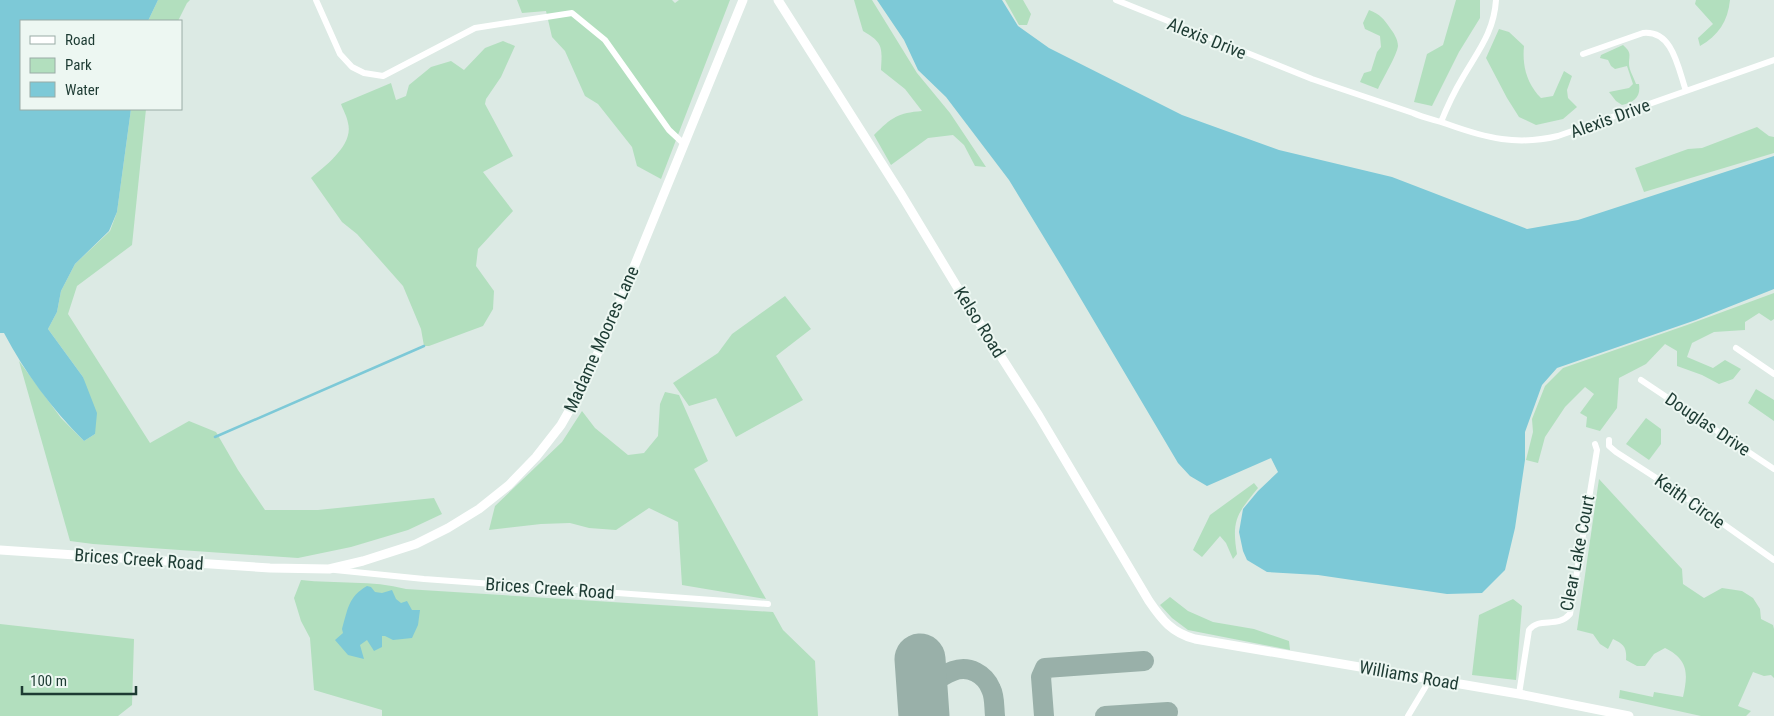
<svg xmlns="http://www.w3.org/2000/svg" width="1774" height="716" font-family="'Roboto Condensed',sans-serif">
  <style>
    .green { fill: #b2dfbe }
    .water { fill: #7dc9d7 }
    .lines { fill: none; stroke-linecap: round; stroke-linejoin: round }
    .stream { stroke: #7dc9d7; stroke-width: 2.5 }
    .taxiway { stroke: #99b0a9; stroke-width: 20 }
    .runway { stroke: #99b0a9; stroke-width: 51 }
    .minor { stroke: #fff; stroke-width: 6 }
    .tertiary { stroke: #fff; stroke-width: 9 }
    .labels { text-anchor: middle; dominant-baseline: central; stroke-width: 4; stroke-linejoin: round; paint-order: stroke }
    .street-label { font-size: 18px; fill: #1d3b33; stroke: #edf7f2 }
  </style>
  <rect width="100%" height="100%" fill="#dceae4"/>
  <path class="green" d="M158 0H190L187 3 178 21H148Z
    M517 0H672L675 3 679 0H730L661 179 637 166 632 147 598 104 585 96 565 51 552 37 546 11 522 13Z
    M854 0H872L917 73 950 113 986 167 975 166 964 145 953 135 928 138 891 165 874 135C892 117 898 113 922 111L905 89 881 70C882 48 884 43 863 31Z
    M1005 0H1023L1031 14 1027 25H1019Z
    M1456 0H1480V18L1459 52 1432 106 1414 102 1427 54 1443 45Z
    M1696 0H1730C1728 21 1718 36 1700 46L1698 38 1713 24 1695 4Z
    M1369 10C1381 15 1383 18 1390 28 1393 32 1398 39 1398 46 1397 55 1383 78 1378 89L1360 82 1364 73 1371 71 1377 52 1381 47 1380 36 1365 29 1363 23Z
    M1499 29 1509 32 1524 46C1522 66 1527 84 1541 98L1553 96 1564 71 1572 76 1567 90 1568 98 1577 107 1563 119 1536 125 1519 117 1507 98 1486 58Z
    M503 41 515 46 501 77 486 99 485 104 513 156 483 172 513 211 478 249 476 266 494 291 493 309 483 326 429 346H424L421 329 403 286 357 234 342 222 311 178C325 166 354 145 348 123 347 116 343 110 341 104L391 83 396 100 406 96 409 85 431 67 451 61 464 70 485 48Z
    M1623 45C1632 53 1629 54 1629 64 1629 70 1634 78 1636 84H1639C1641 97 1634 102 1622 105L1616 101 1609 92 1629 88 1633 84 1627 66 1615 69 1611 66 1608 60 1600 58 1601 55Z
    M131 109H146L132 245 77 286 68 314 150 443 189 421 216 432 238 470 265 510H318L434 498 442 514 408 530 351 547 298 558 93 544 70 541 19 361 61 418 84 441 95 434 83 377 48 329 57 312 61 291 75 264 110 231 117 212Z
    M1757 127 1769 136 1774 137V153L1644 192 1635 168 1688 149 1702 148Z
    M1774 293V319L1771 321 1759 313 1745 322V330L1714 332 1692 343 1687 357 1713 368 1725 360 1741 369 1733 379 1719 384 1702 375 1677 366V351L1665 344 1646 364 1619 378 1617 408 1600 431 1586 427 1587 417 1580 413 1594 394 1585 387 1565 407 1545 437 1538 463 1526 460 1533 432 1532 419 1545 386 1563 368 1687 325Z
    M785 296 811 329 776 356 803 400 736 437 716 398 689 406 673 383 718 353 732 334Z
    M1756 389 1774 400V421L1748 403Z
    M665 392 679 395 708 461 694 469 766 599 682 585 678 522 649 508 616 530 589 528 570 523 541 524 489 530 495 506 562 442 582 411 595 428 628 455 644 453 658 436 660 404Z
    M1646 418 1661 429V444L1649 460 1626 444Z
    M1599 479 1682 569 1683 584 1704 598 1722 588 1742 591 1753 598 1760 609 1761 619 1773 625 1774 629V678L1771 675 1764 676 1753 672 1738 706 1751 711 1746 716H1701L1619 698 1620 690 1653 697 1654 692 1683 697C1688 674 1689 660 1665 648L1654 654 1645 666H1637L1626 660C1627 648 1624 644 1613 639L1608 649 1600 644 1593 634 1577 630Z
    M1254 483 1258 488C1238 513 1231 519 1237 554L1233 559 1226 543 1220 536 1202 557 1193 550 1210 515Z
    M301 580C336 584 372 580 406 589L773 612 783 630 815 661 818 716H382V710L314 690 310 638 301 621 294 598Z
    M1170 597 1188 611 1213 622 1254 629 1289 641 1290 650 1188 630 1172 618 1160 605Z
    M1513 599 1522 606 1516 680 1472 675 1479 615Z
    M0 624 134 639 132 705 118 716H0Z"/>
  <path class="water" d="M0 0H158L148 21H21V109H131L117 212 109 231 75 264 61 291 57 312 48 329 83 377 97 413 95 434 84 441C52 409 25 373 4 333H0Z
    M877 0H1002L1018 26 1049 48 1182 115 1279 150 1392 177 1527 229 1578 220 1774 156V289L1696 320 1557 368 1542 385 1525 432V460L1515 528 1505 570 1482 593 1447 594 1318 575 1267 572 1247 560 1243 551 1239 532 1243 509 1258 491 1278 472 1271 458 1207 486 1190 476 1178 463 1062 267 1009 180 946 97 918 70 904 40Z
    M367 586 371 587 375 592 382 593 392 590 396 599 401 603 407 601 412 610H420L418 625 412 638 393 640 385 636H382V647L374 651 367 640 360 645 364 659 348 655 335 640 343 633 342 629C348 609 348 597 367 586Z"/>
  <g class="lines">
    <path class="stream" d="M215 437 424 346"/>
    <path class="taxiway" d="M923 689C932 683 942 675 953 671 969 665 985 674 991 689 995 697 994 707 995 716
      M1044 716 1041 677 1045 668 1144 661
      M1105 716 1168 712"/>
    <path class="runway" d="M920 659 924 716"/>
    <path class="minor" d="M316 0 340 54 352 67 364 73 383 76 475 28 572 13 605 40 669 130 684 144
      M1116 0 1312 79 1413 113C1424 118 1435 120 1447 124 1486 138 1517 146 1558 136L1774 60
      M1583 54 1643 33C1673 30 1678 68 1686 91
      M1441 122C1447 107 1454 92 1463 77 1478 51 1494 32 1496 0
      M1736 348 1774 374
      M1641 380 1774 469
      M1609 440V446L1616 452 1681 494 1774 560
      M335 570 424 579 768 604
      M1519 694 1529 630C1540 616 1557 629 1570 614L1597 450 1595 444
      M1408 716 1426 686 1428 678"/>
    <path class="tertiary" d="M778 0 901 194 965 300 1039 416 1149 601C1162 620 1172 633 1195 639L1519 694 1629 716
      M0 550 270 568 329 569 363 561 416 544 448 528 479 509 509 485 536 457 561 425 581 390 607 333 743 0"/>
  </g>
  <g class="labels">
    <g class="street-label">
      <text transform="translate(1207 38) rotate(22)">Alexis Drive</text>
      <text transform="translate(1610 118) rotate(-20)">Alexis Drive</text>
      <text transform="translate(980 322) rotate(58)">Kelso Road</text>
      <text transform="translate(601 339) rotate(-66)">Madame Moores Lane</text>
      <text transform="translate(1708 424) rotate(34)">Douglas Drive</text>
      <text transform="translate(1690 501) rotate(35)">Keith Circle</text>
      <text transform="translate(1577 553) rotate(-79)">Clear Lake Court</text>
      <text transform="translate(139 559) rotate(4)">Brices Creek Road</text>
      <text transform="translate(550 588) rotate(4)">Brices Creek Road</text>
      <text transform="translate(1409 675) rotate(10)">Williams Road</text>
    </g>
  </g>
  <rect x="20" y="20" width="162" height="90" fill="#edf7f2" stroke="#9aaca6"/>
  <rect x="30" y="36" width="25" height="8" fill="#ffffff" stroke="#9aaca6"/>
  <text x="65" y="45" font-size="15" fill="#1d3b33">Road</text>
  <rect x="30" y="58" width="25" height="15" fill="#b2dfbe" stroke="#9aaca6"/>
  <text x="65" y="70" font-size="15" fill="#1d3b33">Park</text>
  <rect x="30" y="82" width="25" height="15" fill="#7dc9d7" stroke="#9aaca6"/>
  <text x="65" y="95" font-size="15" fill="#1d3b33">Water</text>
  <path d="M22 686v8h114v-8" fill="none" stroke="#1d3b33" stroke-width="2.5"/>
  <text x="30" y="686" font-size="15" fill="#1d3b33" stroke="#edf7f2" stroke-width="4" paint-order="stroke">100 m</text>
</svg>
